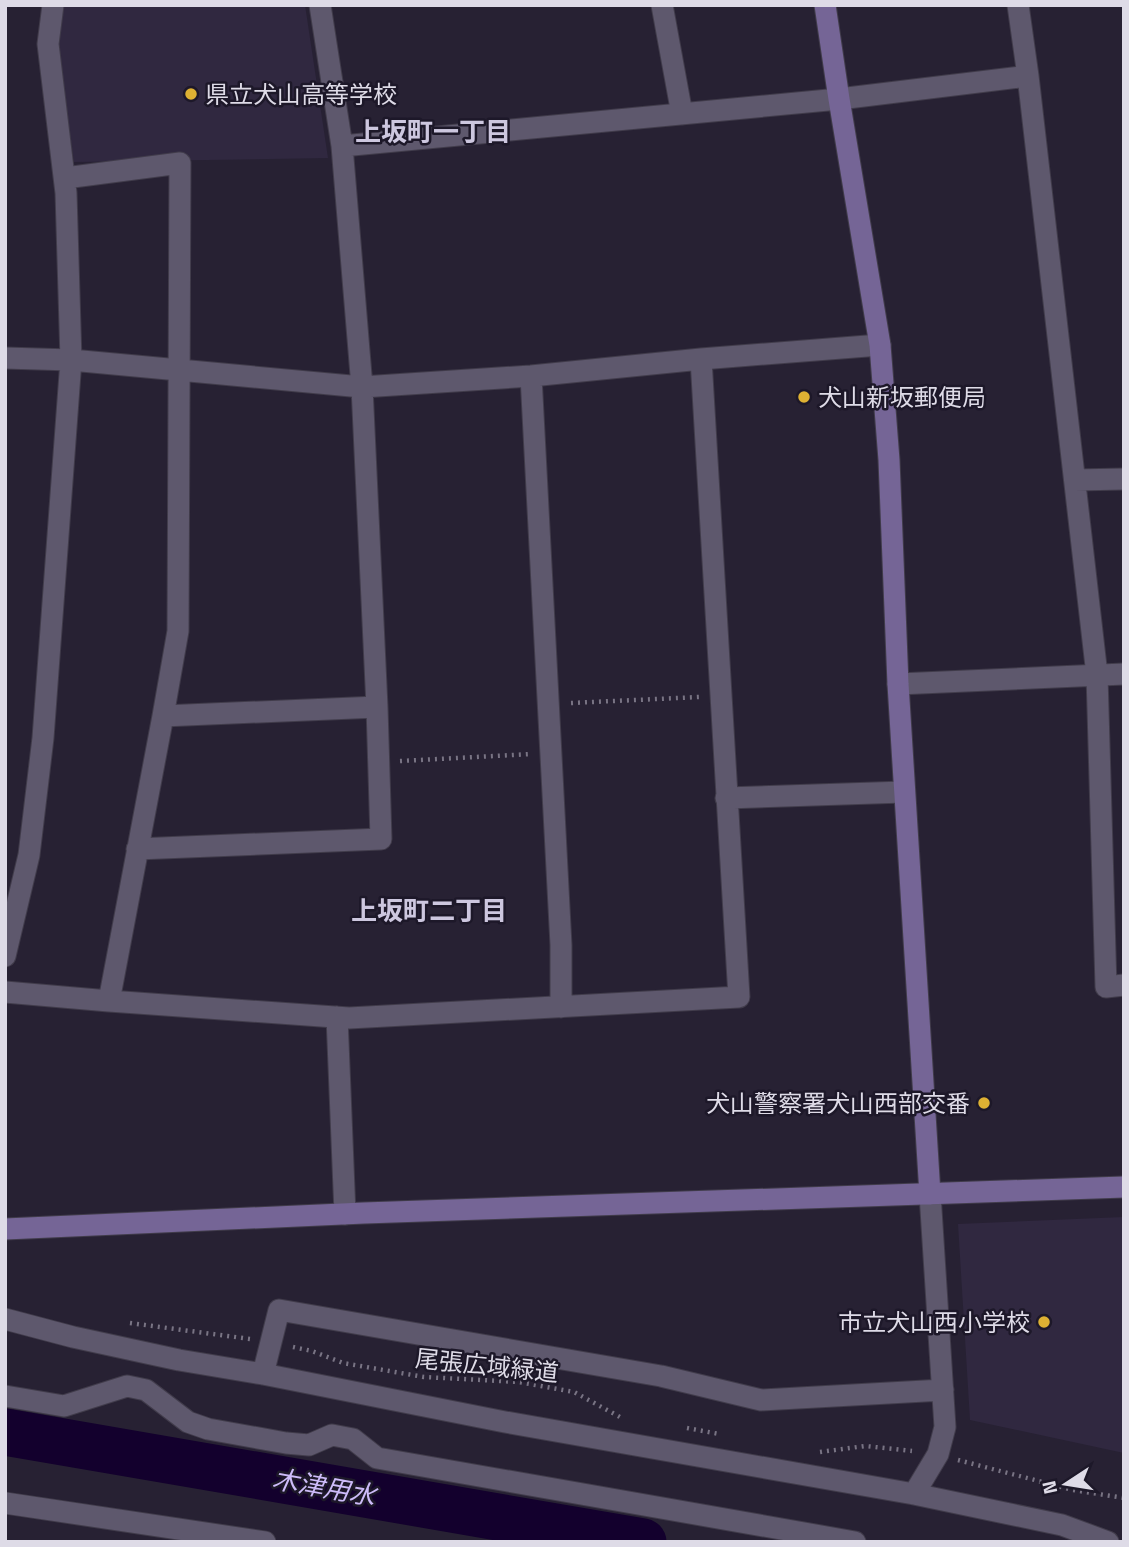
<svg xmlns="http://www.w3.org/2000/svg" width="1129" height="1547" font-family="'Titillium Web','Noto Sans JP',sans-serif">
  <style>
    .built { fill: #302840 }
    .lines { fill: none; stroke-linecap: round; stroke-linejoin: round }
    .river { stroke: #13002d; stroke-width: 47 }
    .street-casing { stroke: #413c4b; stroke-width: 23 }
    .secondary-casing { stroke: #413c4b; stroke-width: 23 }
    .path { stroke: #797484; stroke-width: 4.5; stroke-dasharray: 2 5; stroke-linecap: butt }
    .street { stroke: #5e586d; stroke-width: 21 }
    .secondary { stroke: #756596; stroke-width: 21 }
    .poi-dot { fill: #deb133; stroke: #1d1829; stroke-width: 2.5 }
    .labels { text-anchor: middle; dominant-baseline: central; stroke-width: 5; stroke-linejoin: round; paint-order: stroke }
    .poi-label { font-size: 24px; fill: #dedbe7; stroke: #1d1829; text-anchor: start }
    .street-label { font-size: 24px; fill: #dedbe7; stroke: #1d1829 }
    .neighbourhood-label { font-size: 26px; font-weight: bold; fill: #cdc7df; stroke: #1d1829 }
    .water-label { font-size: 26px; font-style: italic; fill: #cdbbf9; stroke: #1d1829 }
  </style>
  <rect width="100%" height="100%" fill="#272133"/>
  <path class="built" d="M59 5H305L328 158 74 162 54 30Z
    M1124 1217V1453L970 1420 958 1224Z"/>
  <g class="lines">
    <path class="river" d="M5 1432 643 1542"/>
    <g class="street-casing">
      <path id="street" d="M662 5 682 114
        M1018 5 1028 76 1097 675 1106 987 1124 985
        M342 146 839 99 1028 76
        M65 178 180 163 178 631 163 716 109 1001 349 1018 739 997 701 359
        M5 358 71 360 362 387 531 376 701 359 880 345
        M531 376 561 945V1007
        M1075 480 1124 479
        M898 684 1124 674
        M163 716 377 707
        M726 798 904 792
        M137 849 381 839 377 707 362 387 342 146 320 5
        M5 956 29 855 43 738 71 360 66 193 48 44 53 5
        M5 992 109 1001
        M337 1017 345 1214
        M5 1319 73 1337 179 1360 263 1374 505 1422 914 1494 1062 1525 1108 1542
        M263 1374 279 1310 661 1376 761 1400 943 1390
        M5 1396 64 1406 127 1386 146 1390 188 1422 208 1429 286 1443 309 1445 332 1435 353 1439 377 1458 855 1542
        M914 1494 938 1454 945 1427 930 1194
        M5 1503 265 1542"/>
    </g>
    <g class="secondary-casing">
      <path id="secondary" d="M825 5 839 99 880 345 889 460 898 684 930 1194
        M5 1229 364 1213 1124 1187"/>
    </g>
    <path class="path" d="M571 703 699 697
      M400 761 531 754
      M130 1323 250 1339
      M293 1347 312 1351 343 1363 424 1377 519 1382 574 1392 620 1417
      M687 1428 719 1434
      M820 1452 865 1446 912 1451
      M958 1460 1073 1490 1124 1498"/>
    <use href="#street" class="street"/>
    <use href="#secondary" class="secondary"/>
  </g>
  <g class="poi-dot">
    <circle cx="191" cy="94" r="7"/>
    <circle cx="804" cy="397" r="7"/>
    <circle cx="984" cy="1103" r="7"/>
    <circle cx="1044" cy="1322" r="7"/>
  </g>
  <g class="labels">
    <g class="poi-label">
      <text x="205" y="94">県立犬山高等学校</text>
      <text x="818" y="397">犬山新坂郵便局</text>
      <text x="970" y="1103" text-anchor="end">犬山警察署犬山西部交番</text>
      <text x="1030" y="1322" text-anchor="end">市立犬山西小学校</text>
    </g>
    <g class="street-label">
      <text transform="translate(487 1365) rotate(6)">尾張広域緑道</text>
    </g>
    <g class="neighbourhood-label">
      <text x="433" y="131">上坂町一丁目</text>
      <text x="429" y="910">上坂町二丁目</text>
    </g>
    <g class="water-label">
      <text transform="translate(324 1487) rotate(10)">木津用水</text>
    </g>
  </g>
  <rect width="1129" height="1547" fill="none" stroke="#dedbe7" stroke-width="14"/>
  <g transform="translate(1066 1484) rotate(258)" stroke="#1d1829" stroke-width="5" paint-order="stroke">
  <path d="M0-5L12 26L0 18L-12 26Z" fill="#dedbe7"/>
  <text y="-10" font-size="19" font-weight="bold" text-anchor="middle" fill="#dedbe7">N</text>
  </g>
</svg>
